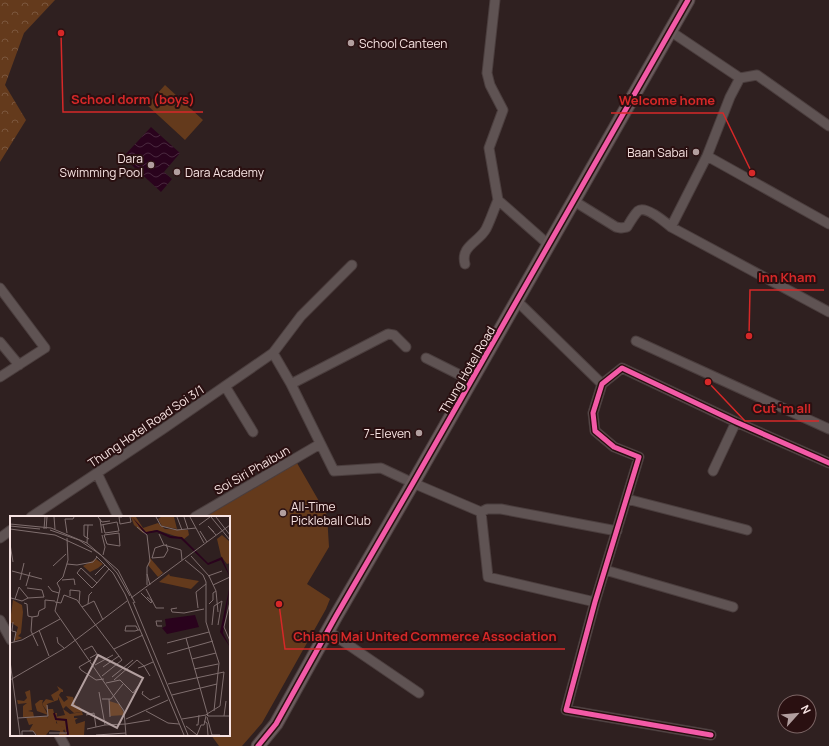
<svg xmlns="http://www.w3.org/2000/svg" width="829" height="746" font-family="Manrope,sans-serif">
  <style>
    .grass { fill: #643a1c }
    .forest { fill: url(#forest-crowns) }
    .water { fill: url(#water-waves) }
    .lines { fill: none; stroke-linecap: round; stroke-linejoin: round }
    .street-casing { stroke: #4b3e3e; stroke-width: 11 }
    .secondary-casing { stroke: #4b3e3e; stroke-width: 15 }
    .street { stroke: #5f5353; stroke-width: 9 }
    .secondary { stroke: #6a5a5c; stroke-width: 13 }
    .cycleway-casing { stroke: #2a1011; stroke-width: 8 }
    .cycleway { stroke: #f35aa7; stroke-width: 5 }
    .poi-dot { fill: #b29f9f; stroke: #2a1011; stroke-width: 1.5 }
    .labels { text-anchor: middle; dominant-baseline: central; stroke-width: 4; stroke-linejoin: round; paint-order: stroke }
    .poi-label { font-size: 12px; fill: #f8e4e3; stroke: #2a1011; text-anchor: start }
    .street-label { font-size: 12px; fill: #f8e4e3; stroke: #2a1011 }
    .inset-river { fill: none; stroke: #2a031d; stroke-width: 2 }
    .inset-road { fill: none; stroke: #7f6e6e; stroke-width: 1 }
    .view { fill: #b29f9f; fill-opacity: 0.15; stroke: #b29f9f; stroke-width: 2 }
    .inset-edge { fill: none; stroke: #f8e4e3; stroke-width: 2 }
    .leader { fill: none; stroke: #d62828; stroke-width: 1.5 }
    .callout-dot { fill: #d62828; stroke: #2a1011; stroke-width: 1.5 }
    .callout-label { font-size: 13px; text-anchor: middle; font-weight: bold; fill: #d62828; stroke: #2a1011; stroke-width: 4; stroke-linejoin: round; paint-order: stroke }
  </style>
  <defs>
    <pattern id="forest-crowns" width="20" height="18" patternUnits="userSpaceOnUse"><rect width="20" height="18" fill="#643a1c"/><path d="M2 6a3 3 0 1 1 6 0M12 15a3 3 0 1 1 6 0" fill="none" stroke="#7b563d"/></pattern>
    <pattern id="water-waves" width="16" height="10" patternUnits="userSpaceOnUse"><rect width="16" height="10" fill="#2a031d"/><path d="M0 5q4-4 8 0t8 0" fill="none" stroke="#4a283e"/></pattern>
  </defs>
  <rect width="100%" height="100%" fill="#2f2020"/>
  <path class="grass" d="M165 85 203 120 185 140 147 105Z
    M297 463 327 515 329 547 307 584 330 599 326 609 262 723 242 746H219L211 735H229V517H205Z"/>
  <path class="forest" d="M0 0H55L24 33 5 85 26 120 0 162Z"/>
  <path class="water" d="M151 127 180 153 164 172 172 179 161 192 123 157Z"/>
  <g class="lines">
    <g class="street-casing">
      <path id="street" d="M495 0 487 73 490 85 503 110 489 148 498 200 549 245
        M670 31 740 78 757 75 829 126
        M707 156 829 224
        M574 201 616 227 621 228 627 227C630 222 634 215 638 211 645 205 665 222 671 227L829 312
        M671 227 707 156 730 97 740 78
        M465 264C460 246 479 242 486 229 491 219 494 209 498 200
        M0 288 45 348 0 377
        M517 301 602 384
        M636 341 829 429
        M0 342 19 365
        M273 353 291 384 334 471 381 468 413 483 481 512
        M426 358 472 381
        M291 384 388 334 394 335 406 347
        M225 386 253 432
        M713 471 736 422
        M97 473 118 517
        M627 499 747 530
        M481 512 488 577 595 602
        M481 512 487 509H501L617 531
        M31 517 163 429 273 353 301 316 352 265
        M195 517 320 444
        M0 538 11 530
        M605 570 733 607
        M0 620 11 640
        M328 631 419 693
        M59 735 65 746
        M711 735 566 710 595 602 639 457 614 447 595 431 593 413 602 384 622 368 736 422 829 463"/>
    </g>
    <g class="secondary-casing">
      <path id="secondary" d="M258 746 276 724 336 616 413 483 688 0"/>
    </g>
    <use href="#street" class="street"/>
    <use href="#secondary" class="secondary"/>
    <g class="cycleway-casing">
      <path id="cycleway" d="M711 735 566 710 595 602 639 457 614 447 595 431 593 413 602 384 622 368 736 422 829 463
        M258 746 276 724 336 616 413 483 688 0"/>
    </g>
    <use href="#cycleway" class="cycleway"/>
  </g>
  <g class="poi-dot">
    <circle cx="351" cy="43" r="4"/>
    <circle cx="696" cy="152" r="4"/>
    <circle cx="151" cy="165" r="4"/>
    <circle cx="177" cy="172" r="4"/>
    <circle cx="419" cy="433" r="4"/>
    <circle cx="283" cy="513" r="4"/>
  </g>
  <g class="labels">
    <g class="poi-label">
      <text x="359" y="43">School Canteen</text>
      <text x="688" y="152" text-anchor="end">Baan Sabai</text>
      <text x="143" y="158" text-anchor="end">Dara<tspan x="143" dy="14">Swimming Pool</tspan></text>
      <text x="185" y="172">Dara Academy</text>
      <text x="411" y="433" text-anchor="end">7-Eleven</text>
      <text x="291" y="506">All-Time<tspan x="291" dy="14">Pickleball Club</tspan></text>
    </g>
    <g class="street-label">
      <text transform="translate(467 370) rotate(-60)">Thung Hotel Road</text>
      <text transform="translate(146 426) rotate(-34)">Thung Hotel Road Soi 3/1</text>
      <text transform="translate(252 470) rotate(-30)">Soi Siri Phaibun</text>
    </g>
  </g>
  <g transform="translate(10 516)">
    <rect width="220" height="220" fill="#2f2020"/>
    <path d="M212 19 220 26V47L217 48 211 40 207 23ZM140 42 153 57 148 61 138 49ZM159 58 160 60 189 65 181 73 149 66ZM30 184H33L32 188 38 199 27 195 25 188ZM99 185 109 188 115 199 100 200ZM53 193 60 198 72 196 73 199 64 200V202H68L65 204 66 208 75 205 74 219H57L53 211 48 210 45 201 55 199Z" fill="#643a1c"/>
    <path d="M121 1H126L133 12 148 7 155 13 178 14 179 19 174 23 147 14 133 17 124 9ZM151 1H164L167 13 152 10 148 3ZM86 43 93 48 88 52 80 56 73 50ZM3 84 12 89 13 96 11 117 8 120 12 122 4 125 8 111 0 106ZM47 170 53 174V176H51L49 179 54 186 58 183 56 180 63 181 65 189 70 191 72 196 64 197 56 190 53 193 48 181V184L37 188 38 193H43L44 197H47L46 207 55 212 53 215 57 219H49L50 215 40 214 36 219H27L23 215H19L23 208 19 209 16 201H13V190L17 187 8 188 7 184 14 185 17 182 15 176 20 174 22 194 18 195 23 196 24 201 37 200 38 203 37 195 32 188 36 183 44 185 41 179 49 174Z" fill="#643a1c"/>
    <path d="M122 1 136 16 147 14 161 20 172 21 198 47 212 41 220 61 211 44 198 49 171 23 160 22 147 16 135 18ZM220 69 213 117 220 131 210 116ZM185 99 189 111 157 118 152 112 156 110 155 103Z" fill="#2a031d"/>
    <path class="inset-river" d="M44 197 46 203 56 204 58 219"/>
    <path class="inset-road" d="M44 1 45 13M88 1 92 6 100 5M112 1H109L110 8 121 6 120 1M146 1 151 10 167 14 186 12M167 1 172 14M174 1 178 13M180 1 194 27M201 1 220 24M206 1 220 19M90 3 92 17M0 8 41 12 77 27 108 54 125 87M91 9 107 6 109 15 95 17 93 9M189 9 200 1M0 10 30 13M127 11 137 19 140 45 137 51V58M0 13 45 19 82 36M34 13 35 1M36 13 37 1M40 14 69 24 91 39 107 57 120 80M190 15 197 26M204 16 198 10 206 19M57 17 55 3H63L64 1M109 17 110 30 97 28 94 19ZM149 18 154 29M92 19 95 31 93 39M57 22 58 44 53 61 47 67 50 73 45 95 114 195 116 219M79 23 74 20V9H83M77 27 78 9M0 28 3 46M86 40 103 57 115 78 174 219M181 40 199 60 206 75 208 96M142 42 145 32 154 29 171 34 172 44M142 42 154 41 158 34 156 28M175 44 193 59 196 66V106L209 147 204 195M57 48 67 49 83 46 87 41M43 50 56 38M2 55 32 63M85 59 95 49M198 60 212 55M10 64 14 47M52 64 64 63 65 69M87 67 71 52 67 57 82 72 87 67 99 53M137 69V58L140 69M203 69 220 61M16 70 20 56M38 70 42 75 49 77M17 72 32 74 34 81M136 73 146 92H154M131 77 141 87 142 85 137 81M60 80V74L70 75 69 87M1 82 12 85 18 82 34 81M121 82 220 9M5 83 9 71 18 82M45 86 51 87 54 79 67 84 72 91 84 85 93 104M123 86 178 219M220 86 214 111 220 125M14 87 17 88 18 100 22 101M78 88 79 79 82 76M199 88 203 84V77L206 75M72 91 112 144 92 160M167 92 161 93 162 96 174 97 194 93M188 92 186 76 196 68M152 105H146L147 110H152M3 106 2 115 6 116 4 126M202 109 204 90 212 85 208 109M29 114 39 140M128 114 126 110H116L115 115H125L128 114H130M47 121 48 127 54 132M176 122 198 200 196 198M0 127 12 124 50 103M157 127 199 116M28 130 21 115 22 101 28 100 29 95 35 92V84L45 85M104 133 133 119M74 134 82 130 87 138 80 142M157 138 203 125M182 143 206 137M81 144 69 151 71 154 86 164 94 163M0 145 10 219M85 149 103 139M93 151 109 140M128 152 134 150 140 160M184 153 208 148M102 161 123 144M0 164 55 132 117 85M104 164 127 144 134 150 143 146M96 167 110 164 123 177 129 169M158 168 214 156 210 190 197 198M133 175 132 178 140 184 150 180M89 176 95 209M162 179 207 168M92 183H101L113 168M99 183 100 201M136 195 158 207 169 208M76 199 84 197 86 211M198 200H220M214 200 216 185M197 201 202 219H210M8 202 38 200 37 189M116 203 158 184M172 203 196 199M194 205 197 207 198 219M116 208 140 204M186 209H188L189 199M176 210 187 219M77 213 95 209 116 208M39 217H57M12 219V215H23L26 219M86 219 116 217M187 219 191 209H194L196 200"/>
    <path class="view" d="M88 139 133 162 107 212 62 189Z"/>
    <rect width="220" height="220" class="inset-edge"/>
  </g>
  <path class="leader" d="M61 33L63 112H203M752 173L723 113H611M749 336L750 290H824M708 382L745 421H819M279 604L285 649H565"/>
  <g class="callout-dot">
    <circle cx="61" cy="33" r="4"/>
    <circle cx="752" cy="173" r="4"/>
    <circle cx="749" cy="336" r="4"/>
    <circle cx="708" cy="382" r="4"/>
    <circle cx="279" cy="604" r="4"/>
  </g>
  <g class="callout-label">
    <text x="133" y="104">School dorm (boys)</text>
    <text x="667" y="105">Welcome home</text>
    <text x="787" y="282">Inn Kham</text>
    <text x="782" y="413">Cut 'm all</text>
    <text x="425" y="641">Chiang Mai United Commerce Association</text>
  </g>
  <g transform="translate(797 714) rotate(63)"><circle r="19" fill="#2a1011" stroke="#7c6565"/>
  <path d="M0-3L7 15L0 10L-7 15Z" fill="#b29f9f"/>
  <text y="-6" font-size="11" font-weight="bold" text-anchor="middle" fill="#f8e4e3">N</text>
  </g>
</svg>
